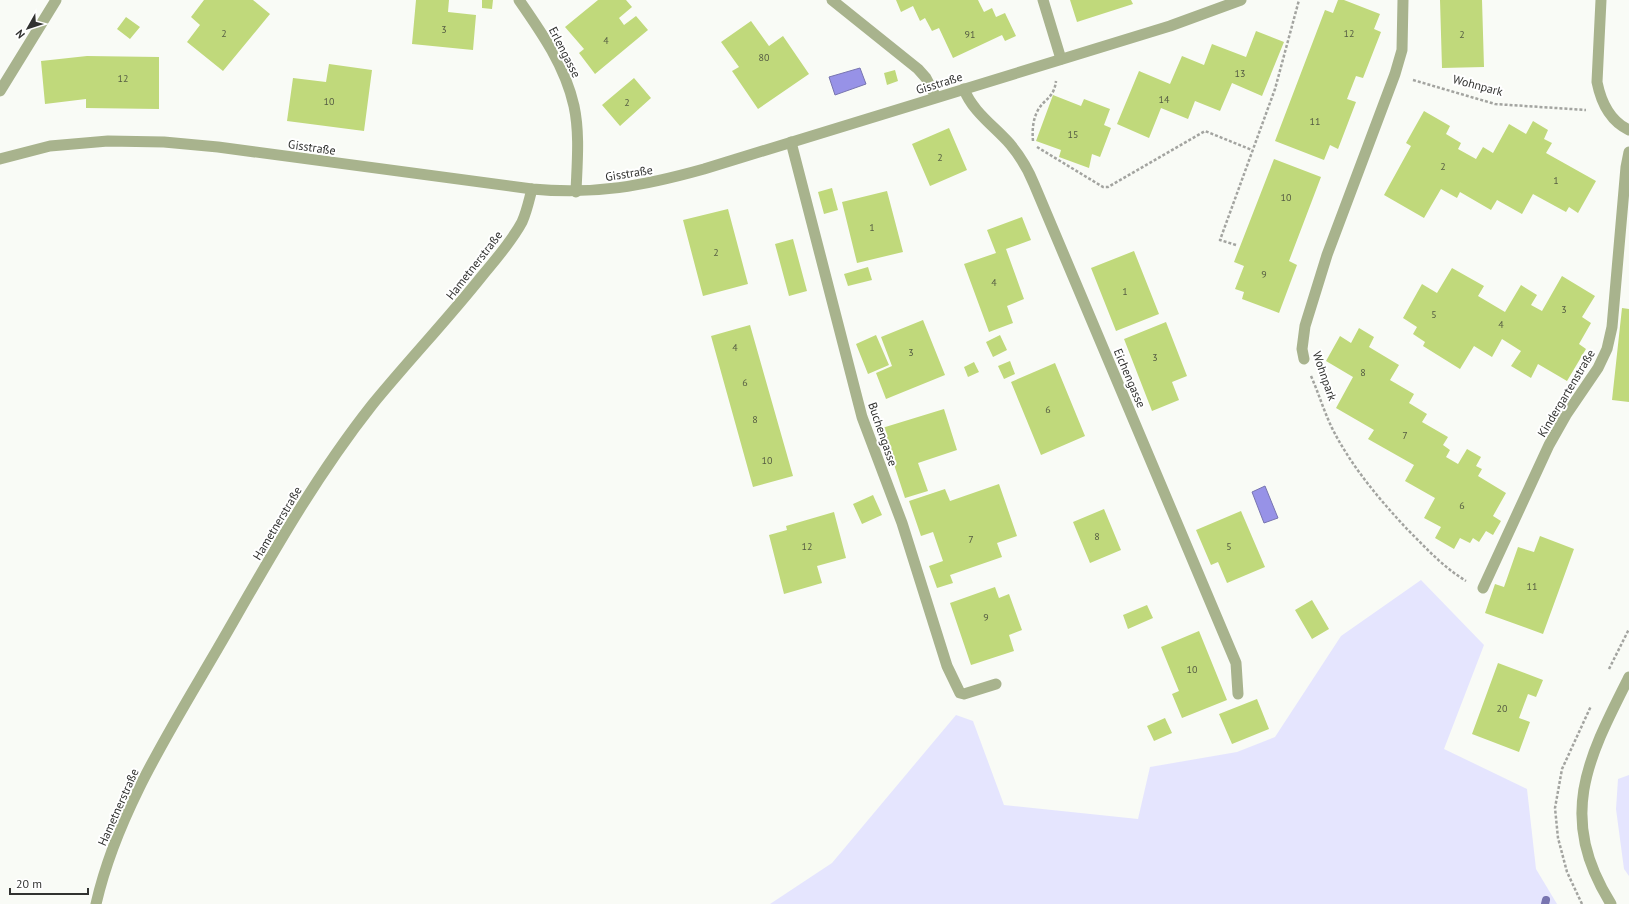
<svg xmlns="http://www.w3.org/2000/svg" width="1629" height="904" font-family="'PT Sans',sans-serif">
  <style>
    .green { fill: #e5e5fe }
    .water { fill: #9792e7; stroke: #7875b0 }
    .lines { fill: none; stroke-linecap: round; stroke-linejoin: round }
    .stream { stroke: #7875b0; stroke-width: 8 }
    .building { fill: #c0d97b }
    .path { stroke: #a3a4a0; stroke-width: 2.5; stroke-dasharray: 3 2; stroke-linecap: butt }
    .service { stroke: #a8b38d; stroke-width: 11 }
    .minor { stroke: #a8b38d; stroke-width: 11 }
    .tertiary { stroke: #a8b38d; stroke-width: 11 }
    .labels { text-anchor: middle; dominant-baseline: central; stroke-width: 4; stroke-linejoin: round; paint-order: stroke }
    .number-label { font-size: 10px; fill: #555c43 }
    .street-label { font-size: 12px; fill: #313230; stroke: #fff }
  </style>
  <rect width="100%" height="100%" fill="#f9fbf6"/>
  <path class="green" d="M1421 580 1484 645 1444 749 1527 789 1536 869 1557 904H770L832 863 956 715 973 721 1004 805 1138 819 1150 767 1237 752 1275 737 1341 636Z
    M1629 775V876L1624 869 1616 809 1618 779Z"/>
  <path class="water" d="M860 68 866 84 835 95 829 77Z
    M1265 486 1278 518 1264 523 1252 492Z"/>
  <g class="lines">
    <path class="stream" d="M1545 904 1546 900"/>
  </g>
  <path class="building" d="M204 0H253L270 14 223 71 187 42 200 25 191 17Z
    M416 0H449L448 12 476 15 473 50 412 44Z
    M482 0H493L492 9 482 8Z
    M598 0H626L632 7 619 18 624 25 636 16 648 30 595 74 579 53 584 49 565 27Z
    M896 0H978L984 12 992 8 996 17 1005 13 1016 36 1005 41 1002 35 953 58 939 28 932 31 925 18 920 21 913 6 901 12Z
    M1070 0H1131L1133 4 1077 22Z
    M1338 0H1344L1380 14 1374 29 1381 32 1363 78 1356 76 1347 99 1356 102 1338 149 1330 145 1324 160 1275 141 1325 10 1333 13Z
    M1440 0H1482L1484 67 1442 68Z
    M126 17 140 27 130 39 117 29Z
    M751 21 769 46 783 36 809 74 758 109 732 71 739 67 721 42Z
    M1256 31 1284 42 1262 96 1232 83 1220 111 1195 101 1188 119 1161 108 1149 138 1117 124 1139 71 1170 84 1182 56 1204 65 1212 44 1246 57Z
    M87 56 159 57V109L86 108V99L45 104 41 61Z
    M329 64 372 70 364 131 287 121 293 78 326 82Z
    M895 70 898 81 887 85 884 73Z
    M634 78 651 98 620 126 602 105Z
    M1053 95 1081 106 1084 99 1110 109 1104 125 1111 128 1100 157 1092 154 1089 168 1059 157 1061 150 1036 141Z
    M1424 111 1450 126 1446 134 1461 143 1458 149 1476 159 1483 147 1493 153 1509 124 1526 134 1533 121 1548 130 1544 139 1552 143 1546 153 1596 181 1578 213 1569 207 1566 212 1533 194 1522 214 1497 200 1491 210 1460 192 1457 198 1441 189 1424 218 1384 195 1411 146 1406 143Z
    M949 128 967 170 930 186 912 144Z
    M1274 159 1321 177 1289 261 1297 265 1279 313 1242 299 1244 292 1235 289 1244 266 1234 262Z
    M832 188 838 210 824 214 818 192Z
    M887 191 903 252 857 263 842 202Z
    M728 209 748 284 703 296 683 220Z
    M1022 217 1031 240 1006 249 1024 299 1007 306 1013 323 989 332 964 264 996 253 987 230Z
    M793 239 807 291 789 296 775 244Z
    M1134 251 1159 314 1116 331 1091 268Z
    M868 267 872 280 848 286 844 274Z
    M1452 268 1484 286 1478 296 1505 312 1521 285 1537 295 1531 305 1542 311 1562 276 1595 296 1582 317 1591 323 1579 344 1586 349 1567 381 1538 364 1531 378 1511 366 1521 351 1502 339 1492 357 1474 346 1460 369 1423 346 1425 342 1413 334 1417 327 1403 318 1422 284 1437 293Z
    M1622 308 1629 309V402L1612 400Z
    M923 320 945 375 886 399 876 373 892 366 881 337Z
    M1166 322 1187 376 1172 382 1179 400 1152 411 1124 339Z
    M750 325 793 476 753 487 711 336Z
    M1359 328 1374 337 1369 347 1399 365 1390 380 1414 394 1409 403 1427 414 1422 422 1448 437 1443 445 1450 450 1446 457 1458 464 1467 449 1481 457 1476 466 1482 469 1478 476 1506 493 1493 516 1501 521 1493 535 1486 531 1479 542 1473 538 1470 543 1460 538 1454 549 1435 538 1441 527 1424 518 1435 498 1405 481 1414 465 1368 439 1374 430 1336 408 1353 377 1326 361 1340 336 1351 343Z
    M876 335 889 365 868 374 856 344Z
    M1000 335 1007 350 993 357 986 342Z
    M1010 361 1015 374 1004 379 998 366Z
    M974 362 979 372 968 377 964 367Z
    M1055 363 1085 436 1041 455 1011 382Z
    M944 409 957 450 918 463 928 491 905 498 882 428Z
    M999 484 1017 536 997 543 1002 557 950 575 953 583 937 588 929 566 943 561 933 532 921 536 909 501 945 489 950 501Z
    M873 495 882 515 862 524 853 504Z
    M1104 509 1121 550 1090 563 1073 522Z
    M1241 511 1265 567 1227 583 1218 562 1211 565 1196 530Z
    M834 512 846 558 817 566 822 583 784 594 769 535 787 530 786 526Z
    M1540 536 1574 549 1543 634 1485 613 1495 584 1504 587 1518 547 1534 552Z
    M995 587 999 598 1009 594 1022 630 1009 635 1014 651 971 665 950 603Z
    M1312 600 1329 629 1312 639 1295 610Z
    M1147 605 1153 618 1128 629 1123 615Z
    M1199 631 1227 700 1182 718 1172 694 1179 691 1161 647Z
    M1498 663 1543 680 1536 697 1528 694 1519 718 1530 722 1519 752 1472 734Z
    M1257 699 1269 729 1232 744 1219 714Z
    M1165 718 1172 733 1154 741 1147 726Z"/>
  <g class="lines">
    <path class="path" d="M1413 80 1495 104 1586 110
      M1033 141C1032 130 1033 119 1038 110 1045 98 1054 98 1056 81
      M1037 147 1103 187H1108L1205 131 1252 150
      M1236 245 1220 240 1275 89 1299 0
      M1311 376C1319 394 1324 412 1333 430 1352 467 1379 499 1407 529 1426 548 1443 567 1466 581
      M1609 669 1629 629
      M1582 904 1567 872 1558 838 1555 808 1562 769 1591 706"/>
    <path class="service" d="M1043 0 1061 59"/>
    <path class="minor" d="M519 0C542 33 565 66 574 106 580 134 577 164 576 192
      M832 0 918 69 926 78 936 97
      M1601 0 1597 82C1601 102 1610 121 1629 130
      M964 89C972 111 994 126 1010 144 1020 156 1028 169 1034 184L1236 663 1238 694
      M0 91 56 0
      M791 142 862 417 902 523 947 666 960 693 964 694 996 684
      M1304 359 1302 349 1305 326 1327 255 1395 74 1402 50 1403 0
      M1483 588 1549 445 1566 415 1598 368 1607 349 1612 327 1626 167 1629 152
      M96 904C117 812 171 729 218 648 266 565 312 481 372 405 408 361 447 320 482 276 496 259 512 241 522 222 527 211 529 200 532 189"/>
    <path class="tertiary" d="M0 159 50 146 108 141 164 142 218 147 532 189C595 195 643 186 704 169L1170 26 1241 0
      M1611 904C1557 817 1587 760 1629 677"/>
  </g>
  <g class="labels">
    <g class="number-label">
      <text x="444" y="29">3</text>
      <text x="224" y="33">2</text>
      <text x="1349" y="33">12</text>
      <text x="970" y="34">91</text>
      <text x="1462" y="34">2</text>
      <text x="606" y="40">4</text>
      <text x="764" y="57">80</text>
      <text x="1240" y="73">13</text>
      <text x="123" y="78">12</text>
      <text x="1164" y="99">14</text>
      <text x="329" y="101">10</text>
      <text x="627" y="102">2</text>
      <text x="1315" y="121">11</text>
      <text x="1073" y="134">15</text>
      <text x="940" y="157">2</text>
      <text x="1443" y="166">2</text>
      <text x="1556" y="180">1</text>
      <text x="1286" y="197">10</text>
      <text x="872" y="227">1</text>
      <text x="716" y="252">2</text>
      <text x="1264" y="274">9</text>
      <text x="994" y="282">4</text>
      <text x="1125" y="291">1</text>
      <text x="1564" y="309">3</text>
      <text x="1434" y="314">5</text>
      <text x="1501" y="324">4</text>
      <text x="735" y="347">4</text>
      <text x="911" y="352">3</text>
      <text x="1155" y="357">3</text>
      <text x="1363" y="372">8</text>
      <text x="745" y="382">6</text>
      <text x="1048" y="409">6</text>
      <text x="755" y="419">8</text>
      <text x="1405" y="435">7</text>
      <text x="767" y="460">10</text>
      <text x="1462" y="505">6</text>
      <text x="1097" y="536">8</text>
      <text x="971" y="539">7</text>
      <text x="807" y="546">12</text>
      <text x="1229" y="546">5</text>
      <text x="1532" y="586">11</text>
      <text x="986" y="617">9</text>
      <text x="1192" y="669">10</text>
      <text x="1502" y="708">20</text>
    </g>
    <g class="street-label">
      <text transform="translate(565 52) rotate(63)">Erlengasse</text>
      <text transform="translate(939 83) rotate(-17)">Gisstraße</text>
      <text transform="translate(1478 85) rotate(15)">Wohnpark</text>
      <text transform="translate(312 147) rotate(8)">Gisstraße</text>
      <text transform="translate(629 173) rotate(-9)">Gisstraße</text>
      <text transform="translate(474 265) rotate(-52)">Hametnerstraße</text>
      <text transform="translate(1325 376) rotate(71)">Wohnpark</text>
      <text transform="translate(1130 378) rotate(67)">Eichengasse</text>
      <text transform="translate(1566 393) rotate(-59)">Kindergartenstraße</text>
      <text transform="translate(883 434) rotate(71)">Buchengasse</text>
      <text transform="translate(277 523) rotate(-59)">Hametnerstraße</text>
      <text transform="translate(118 807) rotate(-66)">Hametnerstraße</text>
    </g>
  </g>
  <g transform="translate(28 28) rotate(231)" stroke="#ffffff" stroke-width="3" paint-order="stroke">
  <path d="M0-3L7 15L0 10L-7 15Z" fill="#313230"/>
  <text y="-6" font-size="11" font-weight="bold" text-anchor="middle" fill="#313230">N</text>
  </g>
  <path d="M10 888v6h78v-6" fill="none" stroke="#313230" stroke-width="2"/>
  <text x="16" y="888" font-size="12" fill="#313230" stroke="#ffffff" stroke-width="3" paint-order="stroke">20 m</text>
</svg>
